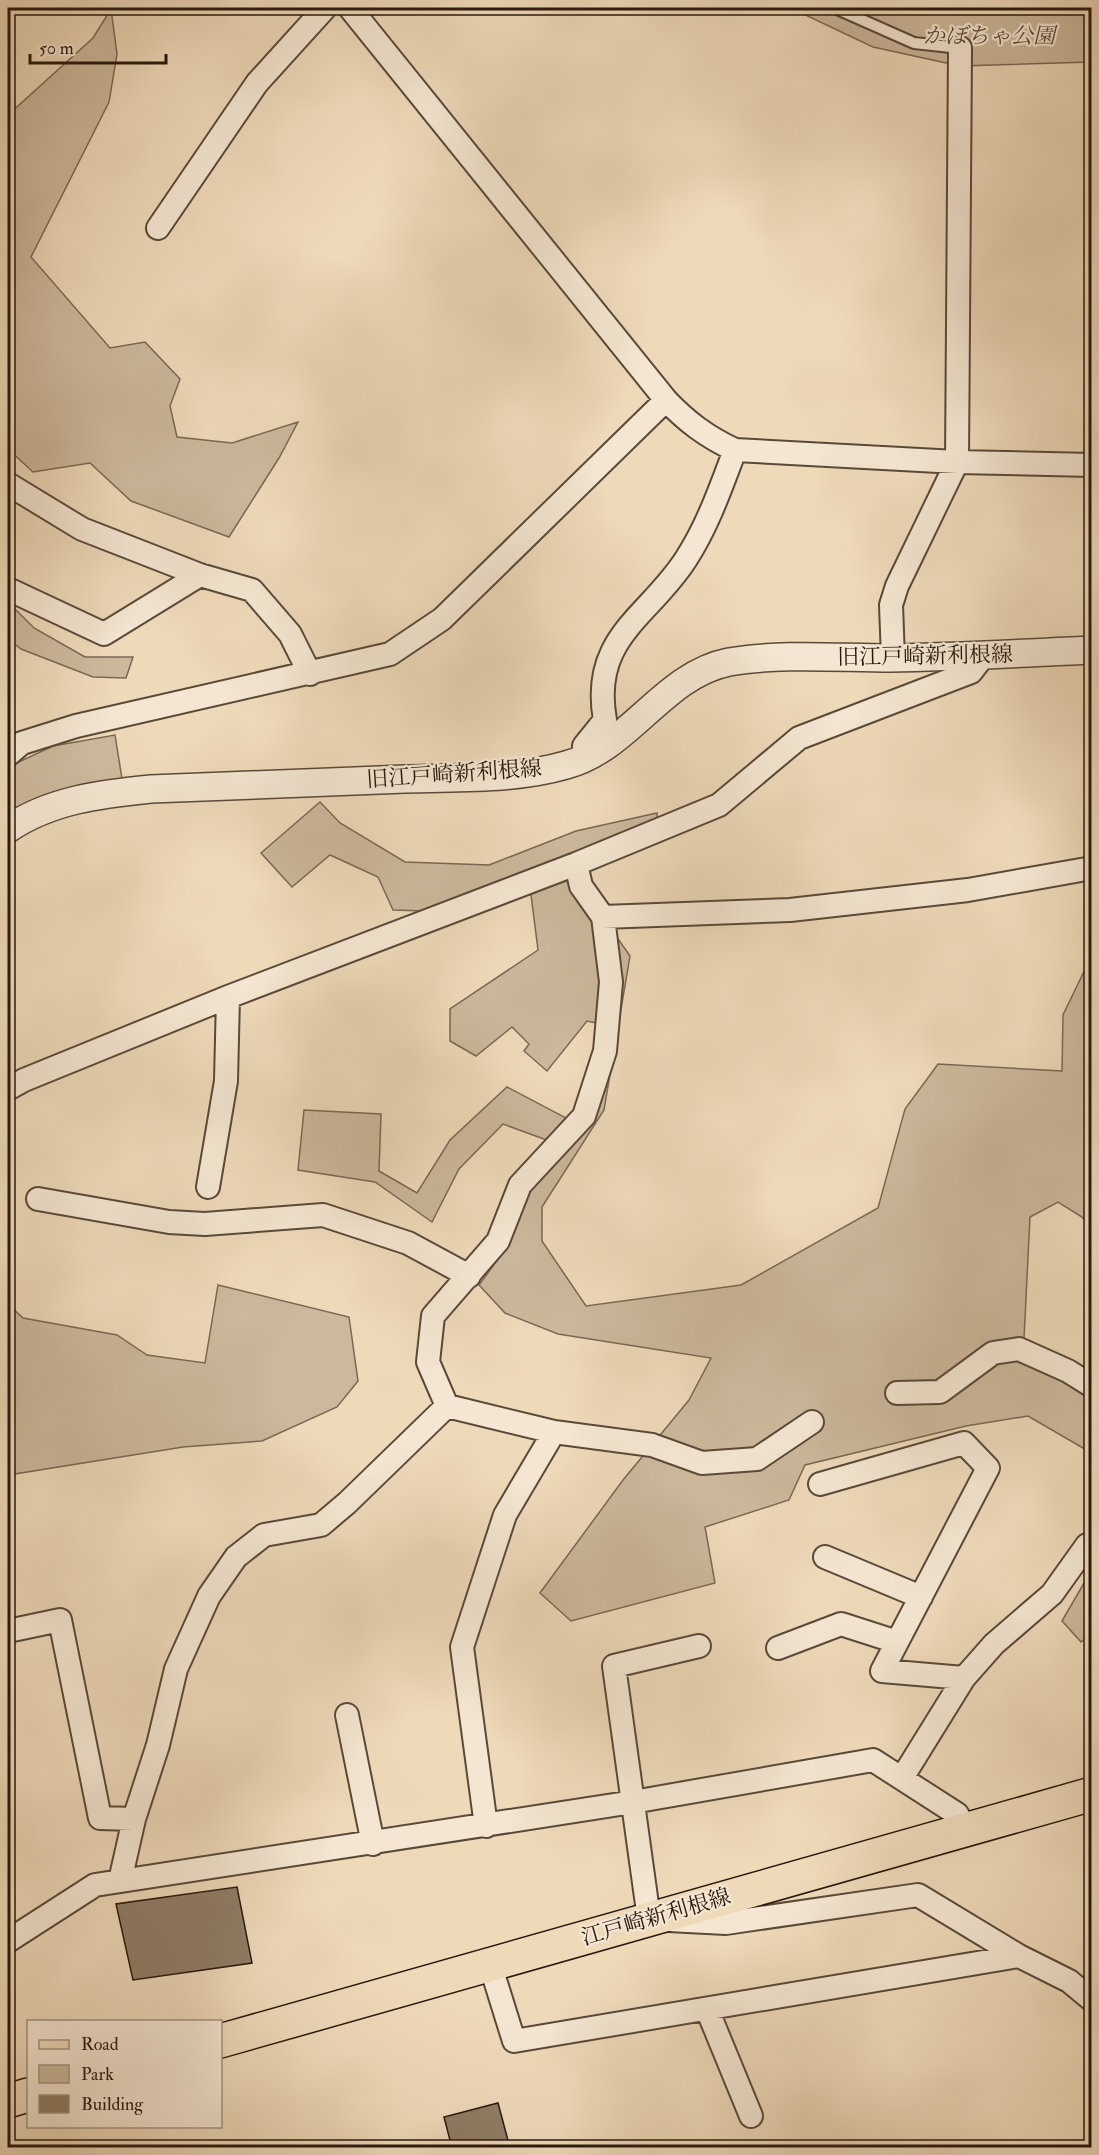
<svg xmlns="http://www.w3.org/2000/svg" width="1099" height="2155" font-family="'IM FELL Double Pica','Noto Serif JP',serif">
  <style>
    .green { fill: #ccb89c; stroke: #7a6855; stroke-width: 1.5 }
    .building { fill: #8f7d67; stroke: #28190e; stroke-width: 1.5 }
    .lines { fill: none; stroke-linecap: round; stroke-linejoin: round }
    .service-casing { stroke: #5a4939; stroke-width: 14 }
    .minor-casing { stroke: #5a4939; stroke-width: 26 }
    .tertiary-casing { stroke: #5a4939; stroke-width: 30 }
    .primary-casing { stroke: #28190e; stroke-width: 36 }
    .service { stroke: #f4e6d2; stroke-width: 10 }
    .minor { stroke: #f4e6d2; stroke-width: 22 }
    .tertiary { stroke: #f4e6d2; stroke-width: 27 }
    .primary { stroke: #eed9b9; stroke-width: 33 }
    .labels { text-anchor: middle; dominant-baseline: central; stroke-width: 4.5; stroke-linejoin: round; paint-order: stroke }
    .park-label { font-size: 22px; font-style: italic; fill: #594939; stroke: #f4e6d2 }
    .street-label { font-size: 22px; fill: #28190e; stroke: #f4e6d2 }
  </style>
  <rect width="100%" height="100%" fill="#eed9b9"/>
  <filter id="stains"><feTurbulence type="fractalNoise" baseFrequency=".00333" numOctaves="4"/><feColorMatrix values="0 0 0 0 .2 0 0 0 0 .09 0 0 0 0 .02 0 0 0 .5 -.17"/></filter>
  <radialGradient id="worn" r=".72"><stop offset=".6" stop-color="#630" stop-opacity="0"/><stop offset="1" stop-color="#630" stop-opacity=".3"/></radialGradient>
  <path class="green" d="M796 8H1091V62L960 66 873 47 799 12Z
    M111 9 117 54 109 102 31 257 110 348 145 342 180 379 170 406 177 437 232 443 298 422 279 458 229 537 131 501 90 463 33 472 8 449V115L93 38Z
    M8 602 34 628 85 657H133L126 678 93 677 21 649 8 639Z
    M115 735 123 785 8 814V767L53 746Z
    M320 802 340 823 405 862 489 865 576 831 657 813V838L576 864 581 886 630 956 604 1110 542 1207V1241L586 1306 741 1285 878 1208 905 1109 938 1064 1062 1071 1063 1015 1091 957V1229L1082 1217 1058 1202 1030 1217 1023 1359 1091 1381V1455L1090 1452 1028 1416 966 1426 805 1465 789 1500 705 1527 715 1583 571 1621 540 1593 623 1480 689 1400 711 1358 558 1334 505 1313 479 1285 504 1251 523 1182 563 1146 503 1124 459 1169 432 1222 375 1182 298 1170 304 1110 381 1114 379 1171 417 1193 450 1140 507 1087 581 1126 610 1026 587 1021 547 1071 524 1051 529 1044 512 1027 476 1056 450 1041V1009L538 950 530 887 455 912 393 910 378 877 330 855 292 887 261 853Z
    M218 1285 349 1317 358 1381 337 1407 262 1441 183 1447 8 1475V1304L23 1318 117 1335 147 1355 205 1363Z
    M1091 1571V1634L1081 1642 1062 1621Z"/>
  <path class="building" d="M237 1887 252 1963 133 1980 116 1904Z
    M498 2103 510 2148H452L444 2117Z"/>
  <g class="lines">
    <g class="service-casing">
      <path id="service" d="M835 8 914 43 960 48"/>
    </g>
    <g class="minor-casing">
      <path id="minor" d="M350 8 666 400C687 422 707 437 735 450L957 462 1092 465
        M158 228 257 83 325 8
        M8 484 82 529 200 575 252 590 290 634 310 674
        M8 589 104 634 200 575
        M893 658 891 605 897 586 957 462 960 48
        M8 755 22 743 76 726 390 654 442 619 666 400
        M586 758 584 746 605 720C590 637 649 617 686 559 708 525 721 487 735 450
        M576 864 719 805 799 738 971 672 984 655
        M8 1089 24 1080 228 997 576 864 581 886 603 917 790 910 968 890 1092 868
        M208 1187 226 1081 228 997
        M38 1199 169 1222 205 1224 323 1215 408 1243 469 1276
        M897 1393 940 1392 993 1353 1019 1349 1068 1371 1092 1386
        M447 1406 428 1362 433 1316 498 1241 520 1185 584 1116 605 1051 611 982 603 917
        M820 1484 964 1443 988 1468 882 1671 964 1678
        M825 1557 921 1597
        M8 1631 60 1620 100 1818 134 1819
        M699 1646 614 1666 649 1919 726 1923 918 1895 1019 1956 1069 1981 1092 2000
        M778 1648 841 1624 897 1642
        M347 1715 373 1844
        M902 1778 964 1678 994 1644 1052 1594 1087 1545
        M486 1826 462 1647 505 1515 554 1432
        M120 1881 134 1819 158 1745 176 1669 209 1596 236 1557 264 1535 321 1525 347 1503 447 1406 554 1432 652 1445 702 1463 757 1459 812 1422
        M8 1941 95 1885 633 1802 873 1760 957 1814 966 1829
        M490 1964 514 2041 1019 1956
        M707 2009 751 2116"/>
    </g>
    <g class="tertiary-casing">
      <path id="tertiary" d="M8 829C50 800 101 794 151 789 235 785 320 782 405 779 458 777 514 780 566 765 630 748 663 675 729 662 782 653 838 658 891 658 958 657 1025 653 1092 650"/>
    </g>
    <g class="primary-casing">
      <path id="primary" d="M220 2041 1092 1794
        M8 2101 28 2095"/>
    </g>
    <use href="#service" class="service"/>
    <use href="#minor" class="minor"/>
    <use href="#tertiary" class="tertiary"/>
    <use href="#primary" class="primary"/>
  </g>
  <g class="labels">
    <g class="park-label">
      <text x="989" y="36">かぼちゃ公園</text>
    </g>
    <g class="street-label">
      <text transform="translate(925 656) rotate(-1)">旧江戸崎新利根線</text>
      <text transform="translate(454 774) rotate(-4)">旧江戸崎新利根線</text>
      <text transform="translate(656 1917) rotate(-16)">江戸崎新利根線</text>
    </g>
  </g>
  <rect width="1099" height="2155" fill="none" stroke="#eed9b9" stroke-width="30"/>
  <rect x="9" y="9" width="1081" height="2137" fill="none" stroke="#28190e" stroke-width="3"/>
  <rect x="15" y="15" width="1069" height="2125" fill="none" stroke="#28190e" stroke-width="1.5"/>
  <rect x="27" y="2020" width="195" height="108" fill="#f4e6d2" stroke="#a29484" stroke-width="1.5"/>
  <rect x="39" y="2040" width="30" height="9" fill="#eed9b9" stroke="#a29484" stroke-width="1.5"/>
  <text x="81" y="2050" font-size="18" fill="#28190e">Road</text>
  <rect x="39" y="2065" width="30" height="18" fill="#ccb89c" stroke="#a29484" stroke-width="1.5"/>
  <text x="81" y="2080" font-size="18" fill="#28190e">Park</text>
  <rect x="39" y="2095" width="30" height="18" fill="#8f7d67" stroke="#a29484" stroke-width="1.5"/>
  <text x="81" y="2110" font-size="18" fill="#28190e">Building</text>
  <path d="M30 54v9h136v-9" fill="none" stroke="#28190e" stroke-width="3"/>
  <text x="39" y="54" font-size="18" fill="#28190e" stroke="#f4e6d2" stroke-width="4.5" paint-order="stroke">50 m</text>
  <rect width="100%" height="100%" filter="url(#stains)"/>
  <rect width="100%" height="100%" fill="url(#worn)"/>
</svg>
